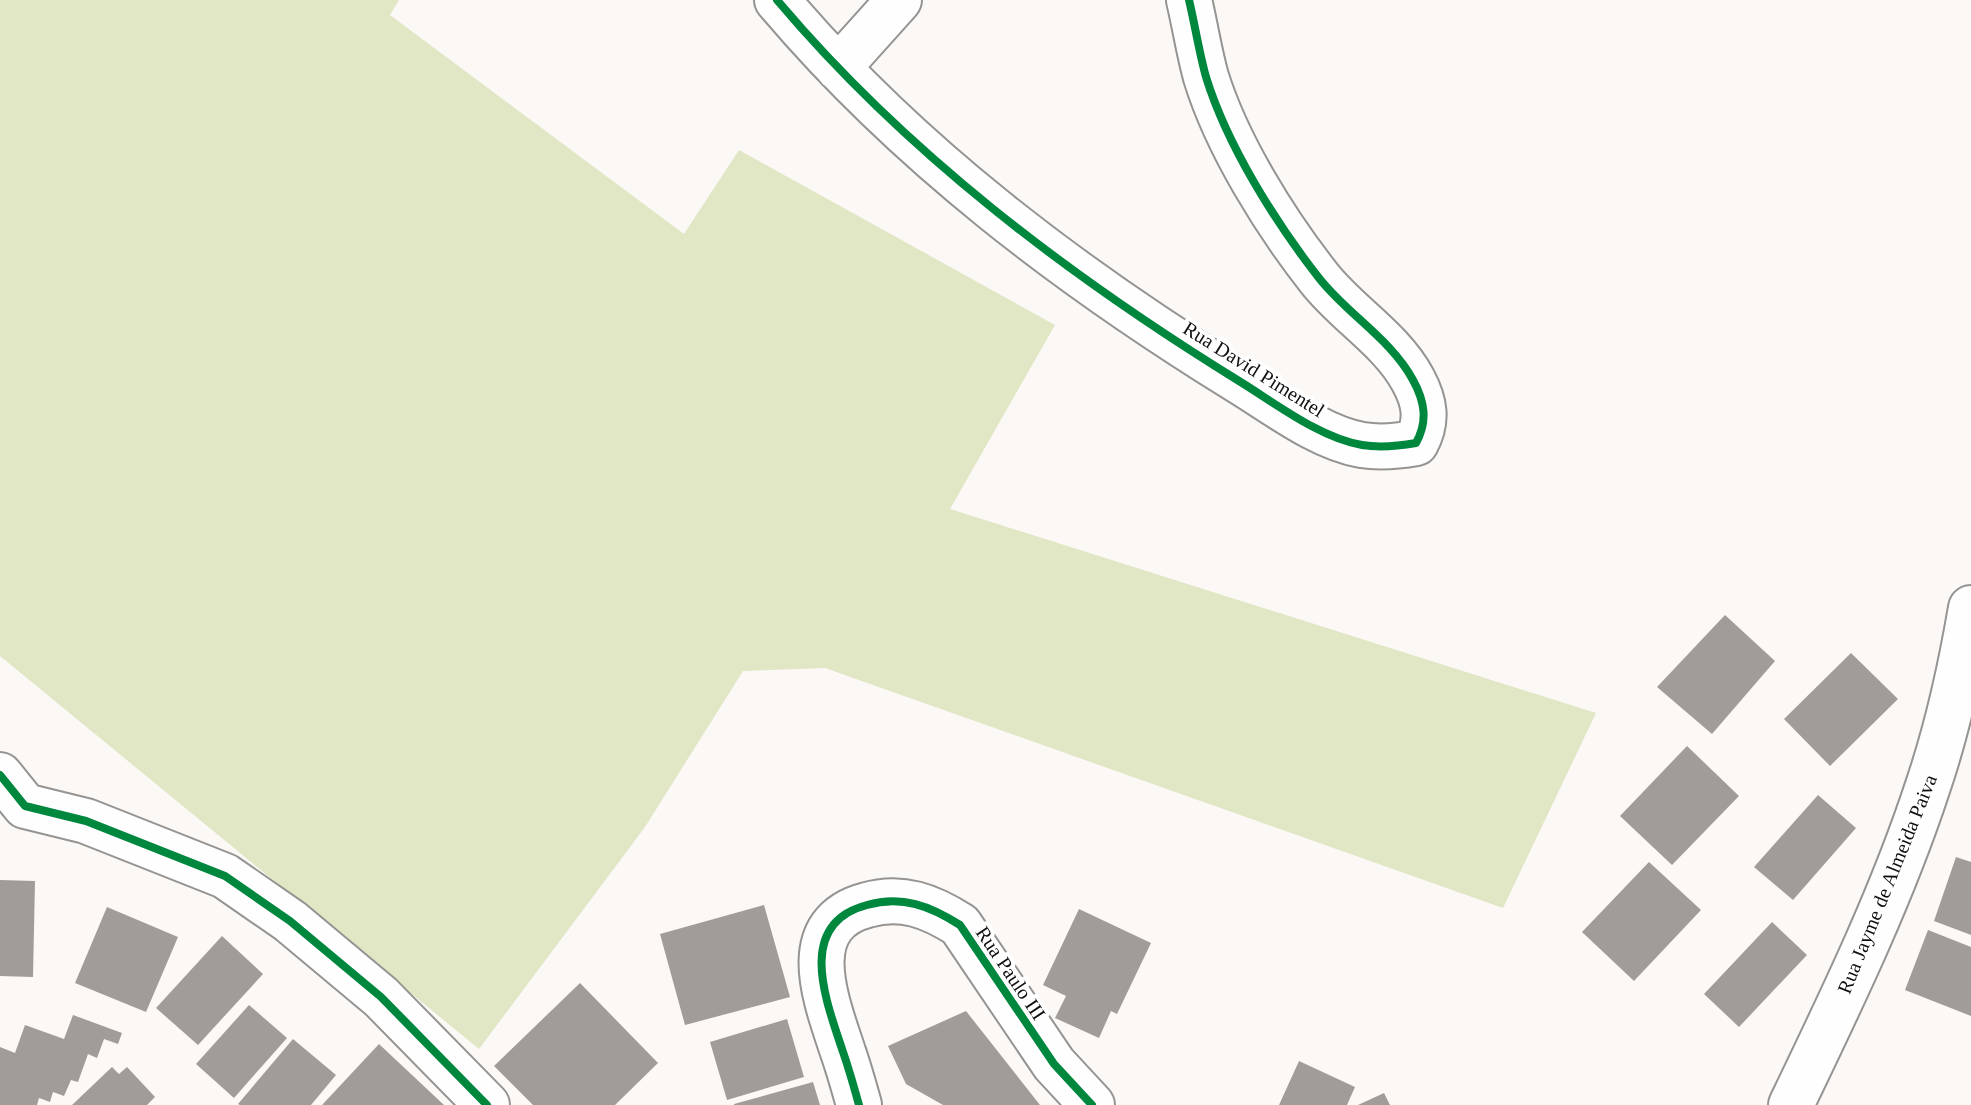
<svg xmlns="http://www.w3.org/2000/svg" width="1971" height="1105" font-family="'Times New Roman',serif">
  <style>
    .forest { fill: #e1e6c5 }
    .building { fill: #9f9c9a }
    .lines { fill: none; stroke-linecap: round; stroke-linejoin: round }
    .minor-casing { stroke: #959493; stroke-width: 48 }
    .minor { stroke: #fefefe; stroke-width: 44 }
    .cycleway-casing { stroke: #fff; stroke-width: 13 }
    .cycleway { stroke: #00873e; stroke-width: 8 }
    .labels { text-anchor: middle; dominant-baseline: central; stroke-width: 8; stroke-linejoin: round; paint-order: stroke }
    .street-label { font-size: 20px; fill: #0f0f0f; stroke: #fff }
  </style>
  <rect width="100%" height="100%" fill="#fbf8f5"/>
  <path class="forest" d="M0 0H399L390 15 684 234 739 150 1055 325 950 509 1596 713 1503 908 825 668 743 671 645 827 479 1049 0 656Z"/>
  <path class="building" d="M1725 615 1775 661 1712 734 1657 687Z
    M1851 653 1898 699 1830 766 1784 719Z
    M1687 746 1739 796 1672 865 1620 816Z
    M1818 795 1856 828 1793 900 1754 867Z
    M1956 857 1971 862V935L1934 921Z
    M1649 862 1701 910 1634 981 1582 932Z
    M0 880 35 881 33 977 0 976Z
    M764 905 790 997 685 1025 660 934Z
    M107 907 178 937 146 1012 75 983Z
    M1079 909 1151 943 1117 1014 1111 1011 1099 1038 1055 1018 1066 996 1043 985Z
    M1772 922 1807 955 1739 1027 1704 994Z
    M1928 930 1971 947V1016L1905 990Z
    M222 936 263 974 198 1045 156 1008Z
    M580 983 658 1063 615 1105H533L494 1066Z
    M249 1005 287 1038 234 1098 196 1064Z
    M966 1011 1040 1105H943L906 1084 888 1046Z
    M73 1015 122 1033 118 1044 104 1039 97 1058 88 1054 78 1082 71 1080 64 1096 53 1092 50 1102 39 1098 37 1105H0V1047L15 1053 25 1025 64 1039Z
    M787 1019 804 1077 727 1100 710 1042Z
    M293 1039 336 1075 311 1105H240L238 1104Z
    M379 1044 444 1105H322Z
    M1299 1061 1355 1087 1347 1105H1279Z
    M112 1067 119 1074 127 1067 155 1097 147 1105H72Z
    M813 1082 820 1105H734V1104Z
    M1384 1093 1390 1105H1358Z"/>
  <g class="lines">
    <g class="minor-casing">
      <path id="minor" d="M777 0C906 153 1069 276 1239 381 1275 403 1320 438 1362 445 1380 448 1399 446 1416 443 1428 421 1425 402 1413 380 1391 339 1347 314 1319 278 1275 222 1227 145 1206 77 1199 52 1195 25 1189 0
        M838 68 899 0
        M0 775 25 806 86 821 225 876 290 921 381 997 487 1105
        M859 1105C854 1087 849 1069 843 1052 827 1003 794 924 867 905 902 895 930 906 960 925L1054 1064 1092 1105
        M1791 1105C1841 1001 1892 896 1928 786 1947 730 1961 667 1971 608"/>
    </g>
    <use href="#minor" class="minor"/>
    <g class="cycleway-casing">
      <path id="cycleway" d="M777 0C906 153 1069 276 1239 381 1275 403 1320 438 1362 445 1380 448 1399 446 1416 443 1428 421 1425 402 1413 380 1391 339 1347 314 1319 278 1275 222 1227 145 1206 77 1199 52 1195 25 1189 0
        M0 775 25 806 86 821 225 876 290 921 381 997 487 1105
        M859 1105C854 1087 849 1069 843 1052 827 1003 794 924 867 905 902 895 930 906 960 925L1054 1064 1092 1105"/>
    </g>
    <use href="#cycleway" class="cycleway"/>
  </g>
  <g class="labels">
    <g class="street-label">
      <text transform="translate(1254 369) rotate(32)">Rua David Pimentel</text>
      <text transform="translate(1887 884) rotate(-68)">Rua Jayme de Almeida Paiva</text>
      <text transform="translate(1011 973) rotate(56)">Rua Paulo III</text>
    </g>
  </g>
</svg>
